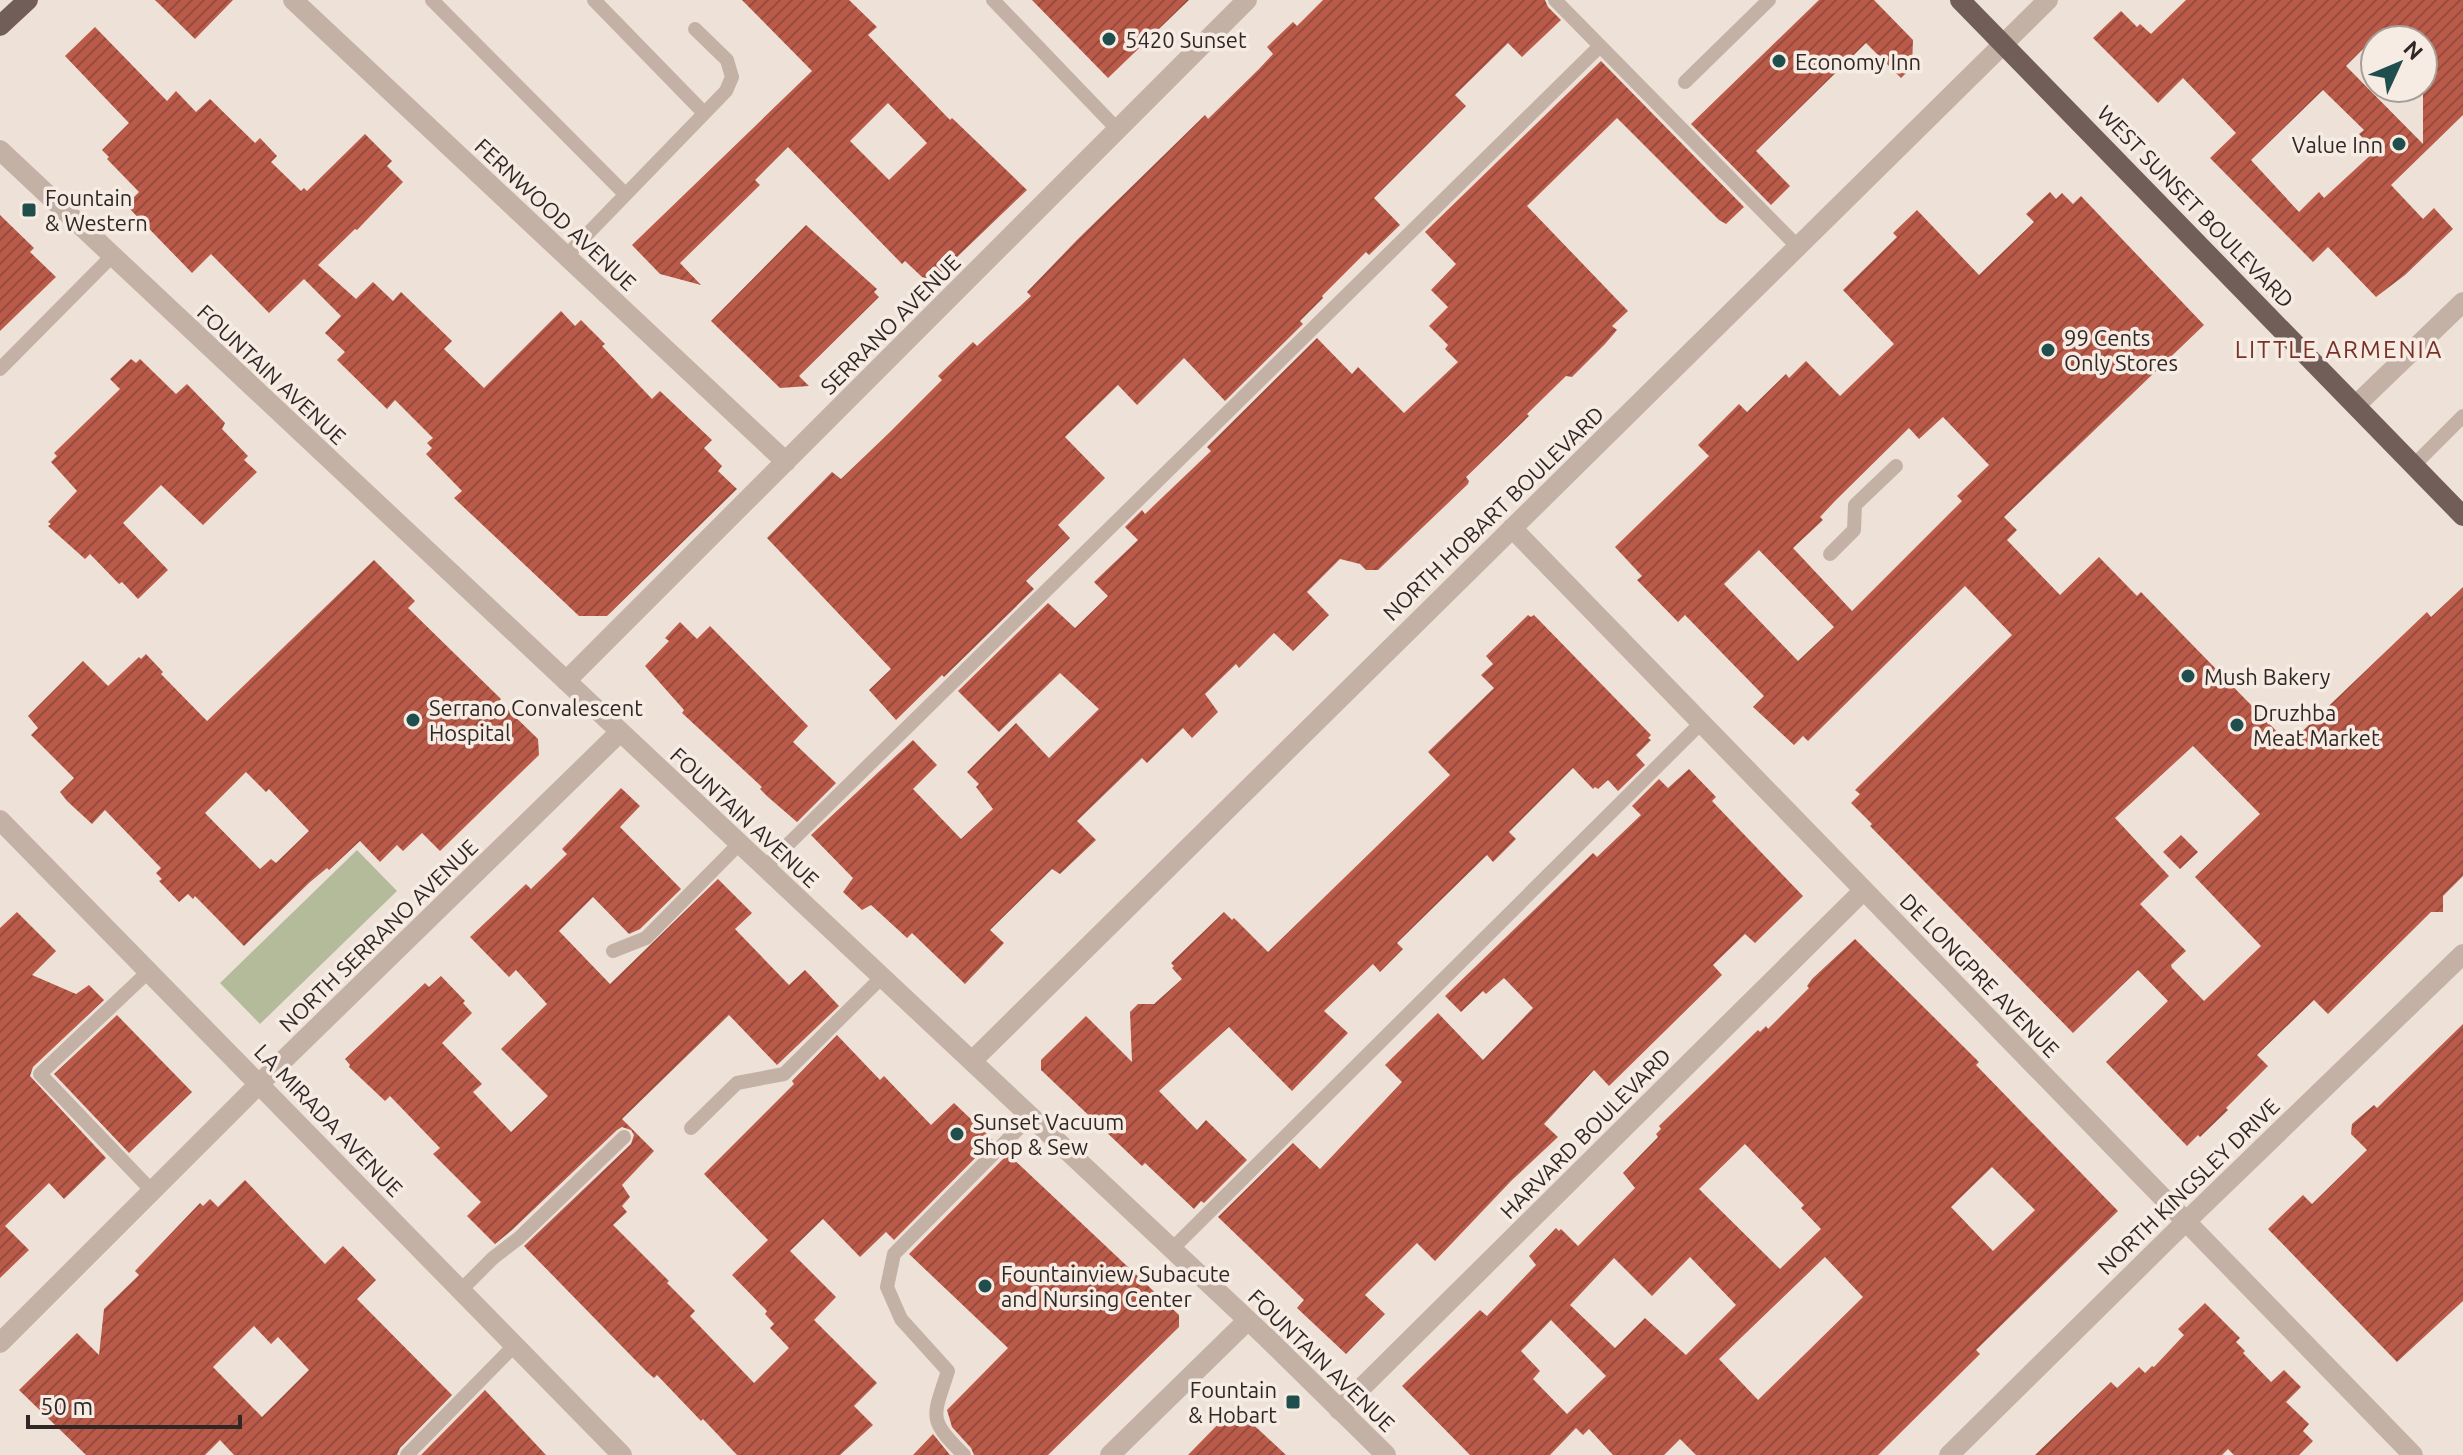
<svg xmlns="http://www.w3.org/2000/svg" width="2463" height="1455" font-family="Ubuntu,sans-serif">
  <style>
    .park { fill: #b3bb9a }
    .building { fill: url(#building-hatch); fill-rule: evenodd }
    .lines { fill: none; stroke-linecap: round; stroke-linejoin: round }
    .service { stroke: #c4b1a6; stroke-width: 14 }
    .minor { stroke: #c4b1a6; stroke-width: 20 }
    .tertiary { stroke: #c4b1a6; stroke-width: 20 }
    .primary { stroke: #725e58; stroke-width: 20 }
    .poi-dot { fill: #204e4d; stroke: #f6ece4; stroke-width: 3 }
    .labels { text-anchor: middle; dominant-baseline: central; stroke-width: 7; stroke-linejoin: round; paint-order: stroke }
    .poi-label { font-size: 22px; fill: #312826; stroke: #f6ece4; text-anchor: start }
    .street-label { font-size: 22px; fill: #312826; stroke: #f6ece4 }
    .neighbourhood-label { font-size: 24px; letter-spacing: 2px; fill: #783227; stroke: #f6ece4 }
  </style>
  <defs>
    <pattern id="building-hatch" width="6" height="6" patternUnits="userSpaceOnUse" patternTransform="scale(2)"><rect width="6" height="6" fill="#ba5b4a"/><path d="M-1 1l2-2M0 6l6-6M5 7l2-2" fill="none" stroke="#984b3d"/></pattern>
  </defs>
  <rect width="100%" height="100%" fill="#eee2d8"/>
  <path class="park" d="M357 850 397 891 260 1024 220 983Z"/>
  <path class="building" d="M155 0H233L195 39Z
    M742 0H849L877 27 868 35 950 120 952 118 1027 190 933 280 922 277 905 261 902 264 788 147 755 180 760 185 680 263 701 285 660 274 632 245 812 71ZM888 103 927 143 889 180 850 141Z
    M1032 0H1189L1108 78Z
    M1323 0H1545L1548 7 1561 20 1522 57 1508 43 1455 95 1466 106 1374 198 1400 225 1369 255 1366 252 1322 296 1323 298 1300 321 1303 324 1225 401 1184 358 1137 405 1118 385 1065 437 1105 478 1058 525 1070 538 1026 581 1034 589 944 677 942 675 896 720 869 690 891 669 767 538 832 472 841 479 889 433 942 380 938 376 973 342 977 346 1031 296 1027 292 1077 240 1205 115 1208 119 1259 69 1273 54 1267 47 1293 22 1297 26Z
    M1819 0H1874L1913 40 1912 67 1901 78 1866 43 1756 151 1790 186 1771 205 1691 124Z
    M2186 0H2463V115L2391 185 2423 219 2434 208 2453 229 2405 275 2376 297 2328 247 2313 262 2210 158 2236 133 2183 78 2158 103 2093 38 2121 11 2137 27 2140 24 2151 34ZM2372 40H2423V53L2434 64 2423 74V144L2346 66ZM2323 90 2364 130 2359 134 2375 151 2324 198 2319 192 2299 212 2251 160Z
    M95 27 167 101 176 91 196 112 210 99 255 143 260 138 277 156 271 162 301 191 304 188 307 191 365 134 392 161 387 166 403 182 357 230 355 229 318 265 356 299 373 282 393 301 401 292 452 341 444 349 484 388 561 311 575 326 581 320 605 344 602 346 652 399 660 391 712 440 704 448 722 466 718 471 737 489 607 616H579L454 498 462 491 426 454 432 448 427 443 433 438 395 400 387 409 337 360 345 352 325 333 341 316 304 279 269 313 211 254 192 273 126 205 139 192 107 159 109 157 102 150 129 123 65 56Z
    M1601 61 1744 207 1726 224 1719 220 1617 118 1527 206 1628 311 1612 326 1617 330 1605 344 1572 377 1566 376 1527 414 1529 416 1466 477 1469 481 1468 484 1378 570H1366L1360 564 1340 559 1307 592 1329 615 1293 651 1274 633 1239 668 1236 664 1205 694 1218 712 1192 738 1183 728 1147 763 1142 758 1077 821 1096 840 1060 874 1052 869 990 930 1004 943 965 984 912 933 907 938 871 905 862 910 843 892 853 878 811 835 913 740 937 765 913 789 961 839 993 809 976 787 979 784 967 772 1016 723 1049 758 1099 709 1060 673 999 732 958 691 1048 603 1075 628 1108 596 1094 582 1138 540 1125 527 1142 510 1145 514 1211 451 1207 447 1317 338 1352 374 1358 367 1404 413 1458 362 1445 349 1448 345 1429 326 1448 307 1431 290 1456 264 1425 232Z
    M2050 192 2056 199 2062 193 2073 204 2081 196 2204 325 2004 517 2017 530 2007 540 2060 595 2099 557 2137 596 2141 592 2289 744 2427 612 2431 617 2463 587V876L2443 896V912H2431L2328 1014 2314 1000 2257 1055 2268 1066 2226 1108 2228 1110 2200 1137 2198 1135 2187 1146 2106 1062 2168 1001 2138 970 2073 1033 1870 826 1872 824 1851 803 1860 794 1855 790 2012 635 1965 586 1808 741 1803 736 1794 745 1753 707 1764 696 1685 615 1678 622 1637 580 1642 576 1615 547 1709 456 1698 445 1739 404 1747 412 1786 374 1789 378 1806 361 1840 396 1894 344 1843 290 1897 237 1893 233 1917 210 1979 275 2034 222 2026 214ZM1943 417 1989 465 1957 496 1962 501 1852 611 1793 548 1823 520 1820 517 1835 501 1909 428 1919 439ZM1759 550 1834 627 1798 661 1724 584ZM2193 746 2260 814 2195 877 2261 946 2204 1001 2172 968 2171 965 2186 951 2140 904 2169 876 2115 818Z
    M0 215 34 248 30 252 56 277 0 331Z
    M806 225 877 289 874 292 879 297 799 376 809 386 780 388 711 321Z
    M131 359 136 363 140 359 176 394 187 384 225 423 222 429 248 456 244 460 257 472 203 525 161 485 123 523 168 570 138 599 122 582 119 584 90 554 85 559 48 526 51 524 48 522 77 491 51 462 57 456 54 453 120 389 110 379Z
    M374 560 415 601 408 608 501 699 499 701 538 739 539 755 440 851 422 833 403 851 397 845 380 862 360 841 329 870 327 868 310 882 244 946 195 896 193 899 188 894 179 902 159 881 162 879 156 873 161 868 105 810 92 824 67 801 60 792 74 778 31 735 38 728 28 716 83 661 108 686 139 657 141 659 146 654 163 672 161 674 207 721ZM246 772 266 792 269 789 309 831 276 863 271 859 260 869 205 813Z
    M1528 615 1531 617 1534 615 1651 735 1648 738 1651 740 1636 755 1645 765 1618 791 1608 780 1598 789 1595 787 1593 789 1573 768 1509 832 1516 839 1493 862 1487 855 1397 943 1403 949 1380 972 1373 964 1324 1011 1348 1033 1292 1091 1229 1027 1159 1091 1197 1130 1206 1120 1247 1160 1204 1203 1201 1201 1194 1209 1145 1163 1142 1166 1041 1070V1060L1086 1016 1132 1062 1130 1012 1138 1004H1154L1182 979 1172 968 1174 966 1171 963 1224 912 1232 920 1234 918 1268 952 1450 775 1428 752 1494 688 1481 675 1493 664 1486 656Z
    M680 622 697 639 710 626 808 726 793 742 836 783 797 822 768 797 760 789 762 787 682 713 684 710 645 666 669 641 665 638Z
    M1689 769 1716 797 1712 801 1803 896 1755 943 1745 934 1713 965 1722 975 1609 1086 1594 1070 1544 1124 1558 1137 1511 1181 1435 1261 1417 1243 1365 1295 1385 1314 1346 1354 1297 1308 1304 1300 1218 1217 1293 1143 1320 1169 1402 1082 1385 1065 1438 1013 1483 1060 1533 1008 1504 978 1486 994 1483 991 1461 1012 1445 996 1593 853 1597 857 1641 815 1632 806 1659 779 1668 788Z
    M621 788 640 806 620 827 681 889 640 929 629 934 593 897 559 931 610 984 718 879 752 913 735 929 789 985 805 970 839 1006 777 1065 729 1015 622 1119 654 1151 622 1185 630 1197 622 1206 627 1212 613 1225 669 1281 667 1283 695 1311 690 1316 754 1383 789 1348 770 1328 774 1324 765 1314 767 1311 732 1275 768 1240 704 1174 794 1084 792 1081 837 1035 880 1080 884 1076 931 1125 954 1103 993 1140 894 1240 886 1232 860 1257 823 1219 790 1251 836 1297 814 1320 877 1383 854 1406 873 1425 840 1455H737L703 1419 701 1421 657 1375 654 1378 646 1371 524 1246 631 1144 634 1135 631 1130 622 1127 617 1130 512 1230 495 1244 467 1216 481 1202 433 1154 440 1148 390 1096 385 1101 349 1067 350 1065 345 1059 425 983 429 987 441 976 465 1001 463 1003 472 1013 442 1043 482 1084 473 1092 511 1132 548 1096 501 1049 547 1004 516 970 509 977 470 937 526 884 531 889 567 854 562 849Z
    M2181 835 2198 852 2180 869 2163 852Z
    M17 912 56 951 32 975 76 994 89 985 104 1000 33 1067 30 1076 106 1158 64 1199 49 1183 5 1226 29 1250 0 1278V928Z
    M1855 939 1979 1062 1976 1065 2118 1211 1976 1350 1980 1354 1878 1455H1696L1680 1439 1664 1455H1613L1589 1429 1583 1435 1576 1428 1550 1455H1470L1402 1386 1480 1310 1487 1316 1536 1265 1529 1256 1556 1228 1559 1231 1561 1229 1578 1246 1635 1188 1623 1173 1658 1137 1656 1134 1661 1129 1659 1126 1758 1030 1760 1032 1766 1026 1768 1029 1809 988 1807 986 1812 979ZM1745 1144 1804 1205 1801 1208 1821 1229 1780 1269 1699 1189ZM1992 1167 2035 1210 1993 1251 1951 1207ZM1690 1257 1736 1305 1686 1355 1645 1318 1615 1348 1570 1305 1614 1258 1652 1296ZM1825 1257 1863 1297 1758 1400 1719 1359ZM1551 1320 1606 1376 1567 1414 1533 1379 1540 1371 1521 1351Z
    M117 1015 192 1092 129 1153 54 1074Z
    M2463 1024V1301L2397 1362 2268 1229 2303 1195 2312 1204 2367 1150 2351 1134 2352 1124 2374 1105 2377 1108Z
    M1008 1154 1179 1315V1327L1048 1455H974L971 1448 952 1427 947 1410 1008 1348 909 1254Z
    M245 1180 325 1264 343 1246 376 1280 357 1299 452 1395 400 1448 397 1455H234L220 1440 205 1455H86L19 1390 77 1333 99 1355 104 1309 139 1275 135 1271 200 1203 203 1206 210 1199 218 1207ZM254 1326 271 1344 278 1337 309 1370 262 1417 213 1367Z
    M2205 1303 2240 1338 2236 1342 2245 1351 2243 1353 2271 1382 2284 1370 2301 1387 2286 1402 2309 1424 2303 1431 2313 1441 2299 1455H2234L2228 1449 2222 1455H2035L2111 1382 2117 1388 2139 1367 2145 1373 2152 1366 2154 1367 2184 1335 2178 1329Z
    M485 1390 546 1455H421Z
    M1228 1414 1236 1422 1243 1415 1286 1455H1188Z
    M933 1434 950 1455H913Z"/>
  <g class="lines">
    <path class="service" d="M432 0 625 194
      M594 0 704 113
      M993 0 1117 129
      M1555 0 1799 248
      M1685 82 1769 0
      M566 256 726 91 732 77 727 60 695 29
      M0 369 112 256
      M2414 465 2463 416
      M1830 554 1854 530 1855 505 1896 466
      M764 868 1600 46
      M613 951 646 938 739 844
      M149 971 40 1074 152 1191
      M691 1128 737 1083 784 1074 882 977
      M1172 1249 1701 723
      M461 1290 493 1258 519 1238 624 1137
      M407 1455 515 1345
      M964 1455C927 1418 933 1418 948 1371L901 1319 887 1287 894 1254 1031 1116"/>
    <path class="minor" d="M293 0 786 462
      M2356 405 2463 302
      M1512 528 2413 1455
      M566 681 1247 0
      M0 820 622 1455
      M972 1061 2048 0
      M0 1343 260 1083 620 732
      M1339 1410 1864 890
      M1110 1455 1247 1321
      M1949 1455 2171 1236 2463 954"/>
    <path class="tertiary" d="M0 150 1267 1338 1386 1455"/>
    <path class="primary" d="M1960 0 2463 516
      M0 26 28 0"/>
  </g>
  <g class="poi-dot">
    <circle cx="1109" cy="39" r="8"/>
    <circle cx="1779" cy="61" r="8"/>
    <circle cx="2399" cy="144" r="8"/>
    <rect x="21" y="202" width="16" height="16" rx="4"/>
    <circle cx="2048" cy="350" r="8"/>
    <circle cx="2188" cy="676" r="8"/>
    <circle cx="413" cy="720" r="8"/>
    <circle cx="2237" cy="725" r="8"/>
    <circle cx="957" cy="1134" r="8"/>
    <circle cx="985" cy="1286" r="8"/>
    <rect x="1285" y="1394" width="16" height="16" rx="4"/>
  </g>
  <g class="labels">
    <g class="poi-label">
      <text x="1125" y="39">5420 Sunset</text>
      <text x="1795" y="61">Economy Inn</text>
      <text x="2383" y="144" text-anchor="end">Value Inn</text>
      <text x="45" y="197">Fountain<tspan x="45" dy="25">&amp; Western</tspan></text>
      <text x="2064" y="337">99 Cents<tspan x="2064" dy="25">Only Stores</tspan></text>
      <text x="2204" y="676">Mush Bakery</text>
      <text x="429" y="707">Serrano Convalescent<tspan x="429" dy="25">Hospital</tspan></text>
      <text x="2253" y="712">Druzhba<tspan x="2253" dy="25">Meat Market</tspan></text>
      <text x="973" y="1121">Sunset Vacuum<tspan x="973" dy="25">Shop &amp; Sew</tspan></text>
      <text x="1001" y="1273">Fountainview Subacute<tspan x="1001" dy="25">and Nursing Center</tspan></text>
      <text x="1277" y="1389" text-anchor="end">Fountain<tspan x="1277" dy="25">&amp; Hobart</tspan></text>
    </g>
    <g class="street-label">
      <text transform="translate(2196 206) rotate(46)">WEST SUNSET BOULEVARD</text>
      <text transform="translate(556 214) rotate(43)">FERNWOOD AVENUE</text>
      <text transform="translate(890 324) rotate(-45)">SERRANO AVENUE</text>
      <text transform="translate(272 374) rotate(43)">FOUNTAIN AVENUE</text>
      <text transform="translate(1493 513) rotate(-44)">NORTH HOBART BOULEVARD</text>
      <text transform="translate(745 817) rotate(43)">FOUNTAIN AVENUE</text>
      <text transform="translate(378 935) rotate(-44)">NORTH SERRANO AVENUE</text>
      <text transform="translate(1980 975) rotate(46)">DE LONGPRE AVENUE</text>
      <text transform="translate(329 1120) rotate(46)">LA MIRADA AVENUE</text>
      <text transform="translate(1585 1133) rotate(-45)">HARVARD BOULEVARD</text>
      <text transform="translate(2188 1186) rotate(-44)">NORTH KINGSLEY DRIVE</text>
      <text transform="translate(1322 1360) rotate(44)">FOUNTAIN AVENUE</text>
    </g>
    <g class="neighbourhood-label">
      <text x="2339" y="349">LITTLE ARMENIA</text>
    </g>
  </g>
  <g transform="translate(2399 64) rotate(46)"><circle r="38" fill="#f6ece4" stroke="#a79e98" stroke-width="2"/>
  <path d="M0-6L14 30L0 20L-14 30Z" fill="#204e4d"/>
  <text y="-12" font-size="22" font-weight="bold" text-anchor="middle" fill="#312826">N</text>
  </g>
  <path d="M28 1415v12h212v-12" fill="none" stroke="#312826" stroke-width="4"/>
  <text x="40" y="1415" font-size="24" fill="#312826" stroke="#f6ece4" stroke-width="6" paint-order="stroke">50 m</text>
</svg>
